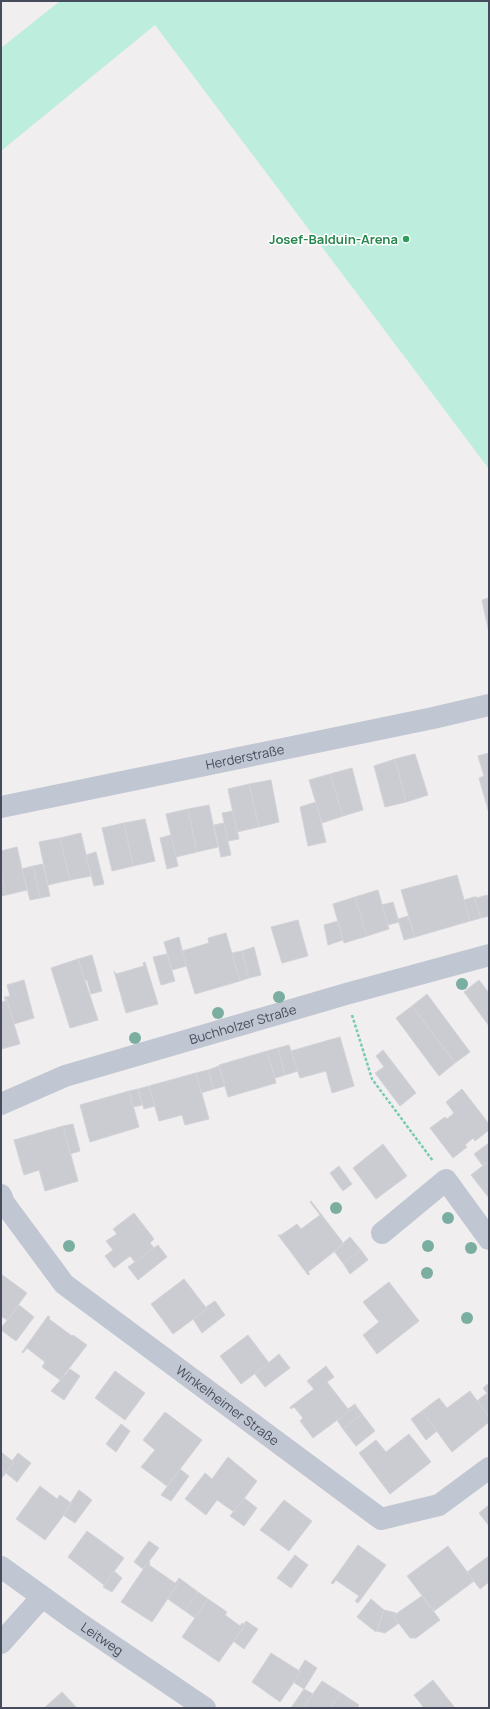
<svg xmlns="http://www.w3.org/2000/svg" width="490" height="1709" font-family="Manrope,sans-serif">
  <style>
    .green { fill: #bdeddc }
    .building { fill: #cbccd2; stroke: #d2d2d9 }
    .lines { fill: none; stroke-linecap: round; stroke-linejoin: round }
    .path { stroke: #76cab6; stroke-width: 2.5; stroke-dasharray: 3 2; stroke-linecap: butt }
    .minor { stroke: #c1c6d3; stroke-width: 22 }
    .tree { fill: #7aaea0 }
    .leisure-dot { fill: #2e9e5b; stroke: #fff; stroke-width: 1.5 }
    .labels { text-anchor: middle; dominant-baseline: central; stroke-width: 3; stroke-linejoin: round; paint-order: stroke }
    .leisure-label { font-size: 13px; font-weight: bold; fill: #27864d; stroke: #fff; text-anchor: end }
    .street-label { font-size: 13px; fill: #464c5b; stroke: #fff }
  </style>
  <rect width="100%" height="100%" fill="#f0eeee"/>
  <path class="green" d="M60 1H489V469L155 25 1 151V48Z"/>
  <path class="building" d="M489 598V633L482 600Z
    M489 753V813L479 778 484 776 478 756Z
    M415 754 428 795 406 802 395 759Z
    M395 759 406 802 385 807 374 766Z
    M352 768 363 810 343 816 330 774Z
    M330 774 343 816 322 823 309 780Z
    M271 780 279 822 259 827 249 784Z
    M249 784 259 827 237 832 228 789Z
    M316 802 326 842 308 846 300 807Z
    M209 805 218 847 197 852 188 809Z
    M188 809 197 852 176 857 166 814Z
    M233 811 239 839 228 841 222 813Z
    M145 819 155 861 133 866 124 823Z
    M124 823 133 866 112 871 102 828Z
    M224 823 231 855 221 857 214 825Z
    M81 833 91 876 70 880 60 838Z
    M171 835 178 866 167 869 160 838Z
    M60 838 70 880 48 885 39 842Z
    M17 847 27 890 6 895 1 873V851Z
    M96 852 104 884 94 886 86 855Z
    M43 864 50 896 40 898 33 866Z
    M33 866 40 898 30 900 22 869Z
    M1 873 6 895 1 896Z
    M457 875 470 921 415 937 401 890Z
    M378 890 389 929 367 936 355 897Z
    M487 895 489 901V916L481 918 474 897H477V898Z
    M355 897 367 936 344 943 333 904Z
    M474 897 481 918 470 921 464 900Z
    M393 902 399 922 388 925 382 905Z
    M408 916 415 937 404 940 398 919Z
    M298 920 308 956 282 963 271 927Z
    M338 921 343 940 328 945 324 925Z
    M226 933 240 981 195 994 182 951 209 943 208 938Z
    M179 937 186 966 172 970 164 942Z
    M254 947 261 975 249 978 242 951Z
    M242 951 249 978 240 981 232 953Z
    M167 954 175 981 161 985 153 957Z
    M92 955 102 991 91 994 87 980 85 981 78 959Z
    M78 959 98 1020 70 1028 51 968Z
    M145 962 158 1004 126 1013 114 971 116 974 144 966 143 963Z
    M24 980 34 1018 14 1024 6 997 10 996 7 985Z
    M479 980 489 993V1026L464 992Z
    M427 994 470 1052 455 1063 412 1006Z
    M4 997H6L20 1044 1 1049V1002L6 1001Z
    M412 1006 455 1063 439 1076 396 1018Z
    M340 1037 354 1086 332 1093 326 1071 300 1078 291 1051Z
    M289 1045 298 1071 285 1075 278 1048Z
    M278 1048 285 1075 275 1078 267 1051Z
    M383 1050 416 1093 400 1106 375 1073 384 1067 376 1056Z
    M267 1051 276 1083 228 1097 219 1065Z
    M219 1066 225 1086 214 1089 208 1070Z
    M208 1070 214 1089 201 1093 196 1073Z
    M196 1073 209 1119 185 1125 182 1115 159 1121 149 1086Z
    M149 1086 155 1106 144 1109 138 1089Z
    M138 1089 142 1105 133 1107 129 1091Z
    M462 1089 489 1124V1130L475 1141 473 1138 465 1145 467 1147 453 1158 430 1128 445 1117 447 1119 454 1113 446 1102Z
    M129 1091 139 1127 90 1142 80 1105Z
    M73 1124 80 1151 70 1154 63 1126Z
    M63 1126 78 1181 45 1191 39 1170 24 1175 14 1140Z
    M489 1143V1161L483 1166 474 1154Z
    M383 1144 407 1176 376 1199 353 1168Z
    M489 1161V1198L471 1175Z
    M339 1166 352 1184 343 1191 330 1173Z
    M311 1201 344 1244 308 1272 310 1274 308 1275 278 1235H281L297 1224 301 1229 320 1215 310 1202Z
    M134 1213 154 1239 150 1243 154 1248 135 1262 130 1256 114 1268 105 1256 113 1250 106 1241 117 1234 113 1229Z
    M350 1237 361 1250 343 1263 334 1251Z
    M158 1245 167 1257 138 1280 128 1267Z
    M361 1250 368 1260 350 1274 343 1263Z
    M1 1274 27 1293 7 1320 1 1316Z
    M184 1279 207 1309 173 1334 151 1304Z
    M389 1282 419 1321 377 1354 363 1335 379 1322 363 1302Z
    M215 1301 225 1315 202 1333 193 1319 207 1309 206 1307Z
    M19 1305 34 1317 16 1341 1 1330V1328Z
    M48 1316 50 1317 49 1319 72 1336 73 1335 87 1345 60 1380 42 1367 45 1362 27 1348 23 1353 22 1352Z
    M248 1335 269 1363 241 1384 220 1356Z
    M279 1354 290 1368 265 1387 255 1374Z
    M326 1366 334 1377 327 1382 348 1409 355 1404 356 1406 313 1438 300 1421 303 1418 294 1407 291 1409 290 1407 314 1389 307 1381Z
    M70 1369 80 1376 64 1400 51 1391Z
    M115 1371 145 1393 125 1420 95 1398Z
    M489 1383V1396L483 1388Z
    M470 1391 489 1417V1422L452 1452 422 1411 439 1398 447 1408Z
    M487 1393 489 1396V1417L477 1401Z
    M356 1406 362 1414 343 1429 337 1420Z
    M422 1411 437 1431 426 1440 411 1419Z
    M165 1412 202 1440 167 1486 141 1467 155 1450 143 1440Z
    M362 1414 375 1431 356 1446 343 1429Z
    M121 1424 130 1431 116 1452 106 1444Z
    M409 1434 431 1462 390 1494 359 1453 376 1440 386 1452Z
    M2 1453 14 1462 1 1479V1454Z
    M18 1453 31 1463 17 1482 6 1473 14 1462 12 1461Z
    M228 1457 257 1481 234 1512 217 1500 206 1515 185 1499 205 1473 212 1479Z
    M180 1469 189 1476 171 1501 161 1495Z
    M40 1486 57 1499 60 1495 72 1504 45 1540 16 1519Z
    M79 1490 92 1500 75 1523 63 1515Z
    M244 1498 257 1508 244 1526 230 1516Z
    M284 1500 312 1521 289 1551 260 1530Z
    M489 1505V1526L479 1513Z
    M87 1531 124 1558 104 1585 68 1557Z
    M149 1541 159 1548 143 1569 134 1562Z
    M358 1545 386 1565 358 1603 355 1601 359 1596 336 1580 333 1584 331 1583Z
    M448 1546 474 1581 434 1611 407 1576Z
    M295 1555 308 1565 291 1588 277 1578Z
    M489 1556V1582L480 1589 467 1572Z
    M149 1561 150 1563 149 1565 175 1583 177 1581 179 1582 152 1622 121 1602Z
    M114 1571 122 1578 112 1592 103 1587Z
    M179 1578 198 1592 185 1611 168 1599 179 1582 177 1581Z
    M198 1592 208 1599 195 1618 185 1611Z
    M422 1596 440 1620 416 1638H410L393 1616Z
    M208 1599 227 1612 225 1615 240 1626 242 1623 245 1625 219 1662 182 1637Z
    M371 1599 384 1610 376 1632 357 1617Z
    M384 1610 396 1613 393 1616 399 1623 385 1633 377 1631Z
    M246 1621 258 1629 244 1649 233 1641 245 1625 244 1624Z
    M271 1653 301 1672 280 1702 252 1682Z
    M305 1660 317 1668 304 1689 293 1682 301 1672 299 1670Z
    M433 1680 455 1708H424L414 1695Z
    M322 1681 341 1693 330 1708H303Z
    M304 1689 313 1694 303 1708H291Z
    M62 1692 77 1708H44Z
    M341 1693 359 1705 357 1708H330Z"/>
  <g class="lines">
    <path class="path" d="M352 1015 372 1079 433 1161"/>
    <g class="minor">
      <path id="s1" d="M1 807 433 718 489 705"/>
      <path id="s2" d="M1 1104 65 1076 346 994 489 955"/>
      <path id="s3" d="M1 1195 4 1203 64 1284 381 1519 439 1505 489 1468"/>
      <path d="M382 1233 446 1180 489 1239"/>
      <path id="s4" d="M1 1567 76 1621 205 1708"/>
      <path d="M1 1643 42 1597"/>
    </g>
  </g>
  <g class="tree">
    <circle cx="462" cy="984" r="6"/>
    <circle cx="279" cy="997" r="6"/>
    <circle cx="218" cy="1013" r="6"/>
    <circle cx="135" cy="1038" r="6"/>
    <circle cx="336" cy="1208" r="6"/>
    <circle cx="448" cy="1218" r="6"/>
    <circle cx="69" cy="1246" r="6"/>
    <circle cx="428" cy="1246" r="6"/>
    <circle cx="471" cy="1248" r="6"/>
    <circle cx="427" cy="1273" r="6"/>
    <circle cx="467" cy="1318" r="6"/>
  </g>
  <circle class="leisure-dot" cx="406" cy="239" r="4"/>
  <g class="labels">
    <g class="leisure-label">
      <text x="398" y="239">Josef-Balduin-Arena</text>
    </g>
    <g class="street-label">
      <text stroke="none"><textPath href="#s1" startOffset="249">Herderstraße</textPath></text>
      <text stroke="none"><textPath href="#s2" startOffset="255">Buchholzer Straße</textPath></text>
      <text stroke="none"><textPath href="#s3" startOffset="313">Winkelheimer Straße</textPath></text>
      <text stroke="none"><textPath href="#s4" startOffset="124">Leitweg</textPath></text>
    </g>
  </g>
  <rect width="490" height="1709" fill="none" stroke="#464c5b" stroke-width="4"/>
</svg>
